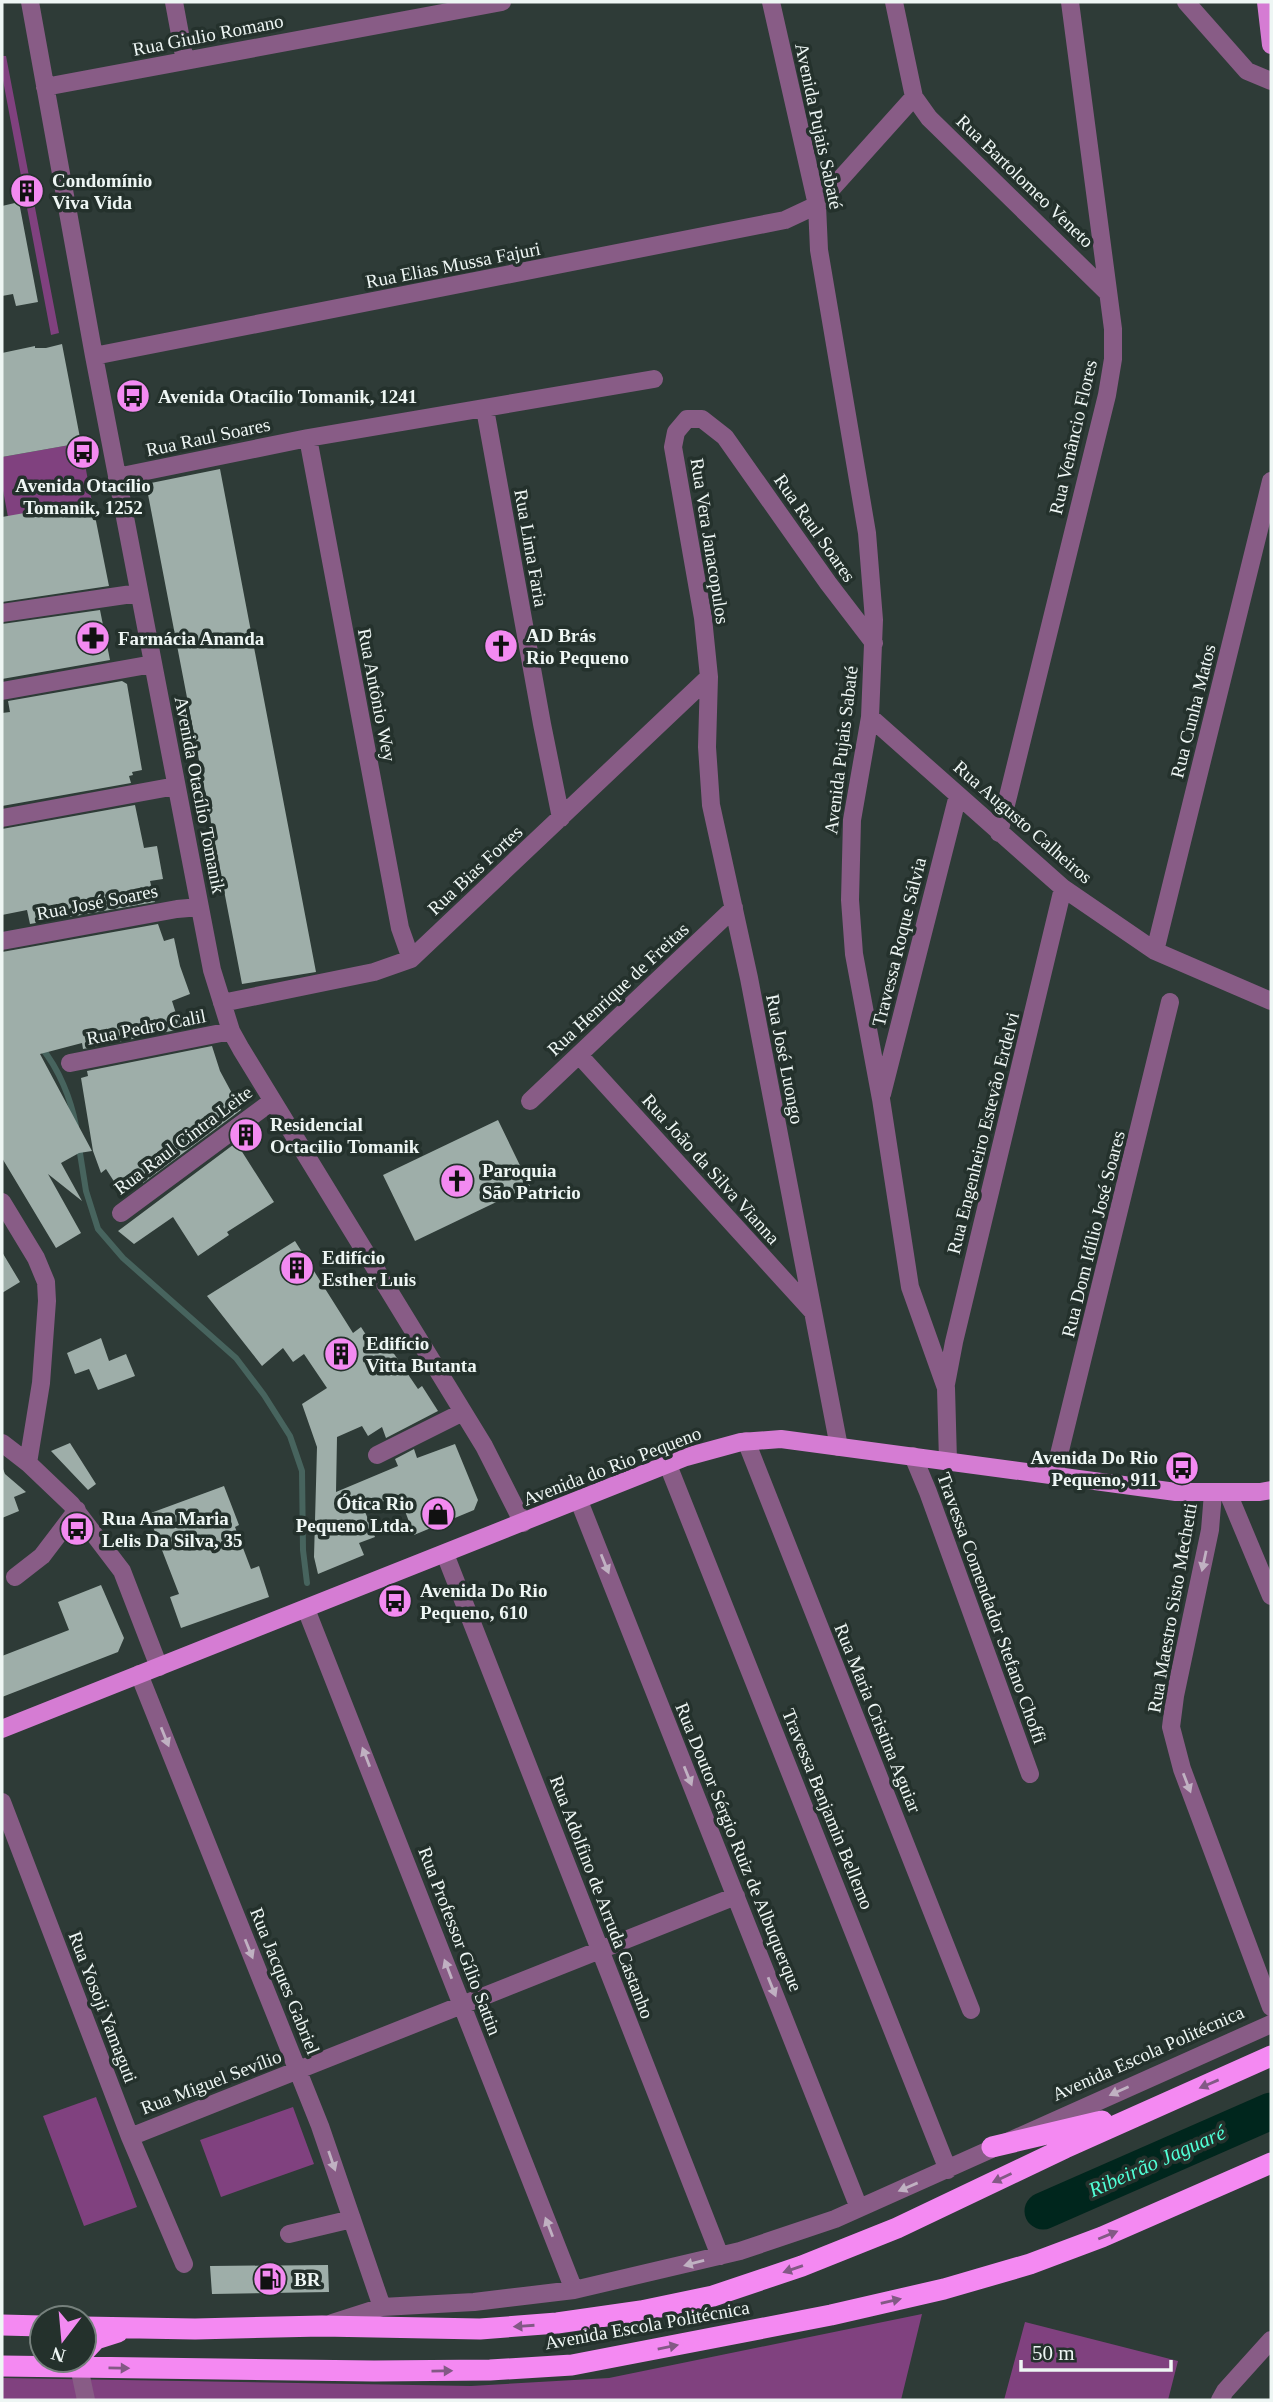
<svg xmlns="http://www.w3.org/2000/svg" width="1273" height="2402" font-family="'Times New Roman',serif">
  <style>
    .green { fill: #80417f }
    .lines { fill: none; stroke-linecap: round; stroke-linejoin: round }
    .stream { stroke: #47645e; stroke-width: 6 }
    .river { stroke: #00261d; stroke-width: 37 }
    .building { fill: #9eaea9 }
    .minor { stroke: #885c86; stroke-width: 18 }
    .major { stroke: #d57cd3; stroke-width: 18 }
    .highway { stroke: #f489f2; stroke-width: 21 }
    .oneway { fill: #c0b1c2 }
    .oneway2 { fill: #825985 }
    .labels { text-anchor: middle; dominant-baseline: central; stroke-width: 7; stroke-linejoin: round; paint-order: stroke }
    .street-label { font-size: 19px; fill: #eef6f4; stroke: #24312c }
    .poi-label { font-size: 19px; font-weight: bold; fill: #eef6f4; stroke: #24312c; text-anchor: start }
    .water-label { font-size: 21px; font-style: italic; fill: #50ffd6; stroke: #24312c }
  </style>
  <rect width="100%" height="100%" fill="#2e3b37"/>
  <path class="green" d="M2 56H6L59 333 51 335 2 75Z
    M81 443 92 502 8 517 2 485V457Z
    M96 2097 137 2207 84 2226 43 2116Z
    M293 2107 314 2164 221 2197 200 2140Z
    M922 2314 901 2400H2V2378L471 2386 609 2378Z
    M1025 2322 1178 2361 1168 2400H1004Z"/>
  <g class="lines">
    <path class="stream" d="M41 1047C59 1069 71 1099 76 1126
      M79 1147 86 1191 98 1229 123 1258 236 1358 264 1395 290 1436 302 1471 303 1550 307 1583"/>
    <path class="river" d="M1043 2211 1271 2111"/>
  </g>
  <path class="building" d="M19 202 38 302 16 306 13 294 2 296V206Z
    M62 344 81 443 2 457V353L35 346V348H46Z
    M220 469 316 972 242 984 146 484Z
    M92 501 109 586 2 602V517Z
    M100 610 110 660 2 679V624Z
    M122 681 127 684 142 770 132 772 133 775 129 776 131 783 2 806V713L10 712 8 701Z
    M135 805 144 848 157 846 163 879 150 881 155 902 30 924 27 910 2 915V829Z
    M158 924 164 941 174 938 180 966 190 994 172 1001 181 1029 83 1049 82 1043 40 1054 92 1151 79 1153 61 1163 82 1201 48 1174 81 1233 56 1248 2 1158V952Z
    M212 1046 220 1071 241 1110 143 1183 134 1171 115 1183 106 1169 101 1173 93 1151 81 1078 88 1076 87 1071Z
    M498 1120 530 1186 415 1241 383 1175Z
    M253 1130 255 1133 239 1147 274 1202 227 1232 229 1235 198 1256 173 1217 134 1244 118 1231Z
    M295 1241 353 1333 361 1327 377 1352 388 1345 418 1389 422 1386 438 1411 386 1438 382 1427 368 1436 362 1426 337 1437 336 1492 398 1466 395 1459 414 1449 417 1458 455 1444 478 1500 474 1510 414 1535 399 1495 364 1509 375 1537 359 1543 364 1555 318 1574 314 1557 317 1447 302 1404 327 1388 304 1354 293 1362 283 1348 262 1366 207 1296Z
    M2 1252 20 1282 2 1293Z
    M101 1338 109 1361 126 1354 135 1376 98 1390 89 1369 75 1374 67 1353Z
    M70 1443 96 1484 88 1490 51 1451Z
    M3 1469 5 1474 26 1492 14 1497 19 1511 2 1518Z
    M224 1486 239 1525 235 1527 251 1569 259 1566 269 1597 181 1628 170 1597 179 1594 148 1514Z
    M101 1585 124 1638 118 1652 2 1697V1656L69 1630 58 1602Z
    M328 2265 329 2292 212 2294 210 2266Z"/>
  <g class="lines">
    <path class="minor" d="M30 2 94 356 212 970 231 1031 241 1049 484 1446 523 1523
      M174 2 185 61
      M771 2 817 205 819 250 867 533 874 620 870 717 852 820 850 900 854 954 881 1099 910 1287 946 1388 948 1461
      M1186 2 1247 71 1271 81
      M45 87 502 2
      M914 97 929 118 1108 293
      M94 356 785 220 817 205 914 97 894 2
      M485 409 542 724 561 818
      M308 438 400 928 411 959
      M117 477 308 438 654 379
      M2 613 139 593
      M2 691 153 664
      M870 717 1063 888 1155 951 1271 1001
      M2 818 176 786
      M999 833 1107 395 1113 359V329L1070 2
      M2 941 177 909 200 907
      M1155 951 1271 481
      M222 1003 374 972 411 959 709 677
      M579 1055 813 1312
      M70 1063 231 1031
      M882 1094 958 795
      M530 1101 734 908
      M2 1202 36 1258 46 1282 47 1301 41 1383 28 1463
      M121 1213 271 1102
      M946 1384 954 1342 1063 888
      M746 1441 971 2010
      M2 1443 28 1463 71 1504 122 1571 159 1667
      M839 1447 749 978 711 805 707 747 709 677 703 618 673 447 676 432 687 419H702L725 437 828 583 874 643
      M377 1455 463 1412
      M913 1456 928 1492 1030 1774
      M668 1465 948 2170
      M1054 1475 1170 1002
      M1213 1493 1210 1530 1175 1696 1171 1727 1182 1769 1271 2007
      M1228 1493 1271 1596
      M579 1501 859 2208
      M445 1554 720 2256
      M15 1577 42 1556 77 1510
      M306 1609 574 2290
      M139 1674 320 2126 382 2307
      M2 1802 130 2137 184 2264
      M130 2137 736 1896
      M289 2234 352 2219
      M332 2323 382 2307 474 2302 574 2290 740 2251 835 2219 1271 2024
      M79 2367 86 2400
      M1220 2400 1225 2391 1271 2340"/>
    <path class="major" d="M1266 2 1271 45
      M2 1729 686 1457 741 1442 781 1439 1176 1492H1260L1271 1490"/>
    <path class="highway" d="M992 2147 1102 2121
      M2 2325 42 2326
      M84 2327 195 2329 322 2326 480 2329 557 2323 641 2311 713 2296 802 2266 897 2228 1065 2148 1271 2056
      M84 2352 96 2339 118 2332
      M2 2366 374 2371 490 2370 572 2365 831 2315 944 2289 1030 2264 1102 2237 1271 2163"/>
  </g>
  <defs><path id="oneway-solid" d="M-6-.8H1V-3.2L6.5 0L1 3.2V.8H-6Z" transform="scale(1.75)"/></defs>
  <g class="oneway">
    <use href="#oneway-solid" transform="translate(1204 1561) rotate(102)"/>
    <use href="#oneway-solid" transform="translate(605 1564) rotate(68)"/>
    <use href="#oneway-solid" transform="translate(165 1737) rotate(68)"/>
    <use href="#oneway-solid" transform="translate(366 1757) rotate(-111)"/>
    <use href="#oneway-solid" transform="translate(688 1776) rotate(68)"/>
    <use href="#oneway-solid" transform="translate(1187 1783) rotate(69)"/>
    <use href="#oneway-solid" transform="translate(249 1949) rotate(68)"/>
    <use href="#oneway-solid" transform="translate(448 1969) rotate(-111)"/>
    <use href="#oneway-solid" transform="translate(772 1987) rotate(68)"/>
    <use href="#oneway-solid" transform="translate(1119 2091) rotate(156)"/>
    <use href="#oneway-solid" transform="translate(332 2161) rotate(71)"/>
    <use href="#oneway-solid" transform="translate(908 2187) rotate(157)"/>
    <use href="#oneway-solid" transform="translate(549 2227) rotate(-111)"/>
    <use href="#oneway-solid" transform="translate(694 2263) rotate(165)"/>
  </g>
  <g class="oneway2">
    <use href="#oneway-solid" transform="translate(1209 2084) rotate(157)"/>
    <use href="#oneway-solid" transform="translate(1002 2178) rotate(155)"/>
    <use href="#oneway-solid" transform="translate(1108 2235) rotate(-22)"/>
    <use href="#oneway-solid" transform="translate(793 2269) rotate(161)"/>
    <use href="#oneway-solid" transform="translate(891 2301) rotate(-13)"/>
    <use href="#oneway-solid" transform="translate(524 2326) rotate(176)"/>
    <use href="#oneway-solid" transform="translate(668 2347) rotate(-11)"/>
    <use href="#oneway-solid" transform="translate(119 2368) rotate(1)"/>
    <use href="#oneway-solid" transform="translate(442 2371) rotate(-1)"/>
  </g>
  <defs>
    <g id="building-disc" transform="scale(1.75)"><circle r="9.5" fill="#f38af1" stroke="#24312c"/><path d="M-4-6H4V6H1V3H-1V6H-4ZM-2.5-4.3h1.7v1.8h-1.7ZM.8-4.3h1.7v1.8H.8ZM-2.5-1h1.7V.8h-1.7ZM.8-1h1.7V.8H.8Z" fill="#111"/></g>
    <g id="bus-disc" transform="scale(1.75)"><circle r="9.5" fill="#f38af1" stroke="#24312c"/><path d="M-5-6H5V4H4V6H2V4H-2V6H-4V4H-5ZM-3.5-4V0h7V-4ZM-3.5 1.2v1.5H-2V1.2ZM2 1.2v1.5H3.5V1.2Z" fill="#111"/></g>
    <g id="pharmacy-disc" transform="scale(1.75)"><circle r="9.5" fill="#f38af1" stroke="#24312c"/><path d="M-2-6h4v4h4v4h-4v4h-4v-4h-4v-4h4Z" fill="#111"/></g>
    <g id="church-disc" transform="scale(1.75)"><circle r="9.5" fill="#f38af1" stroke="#24312c"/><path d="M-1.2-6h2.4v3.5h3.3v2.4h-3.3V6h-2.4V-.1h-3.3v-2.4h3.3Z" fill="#111"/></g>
    <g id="shop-disc" transform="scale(1.75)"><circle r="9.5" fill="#f38af1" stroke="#24312c"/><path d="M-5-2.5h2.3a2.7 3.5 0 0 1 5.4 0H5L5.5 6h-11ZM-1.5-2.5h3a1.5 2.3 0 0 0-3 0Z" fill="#111"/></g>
    <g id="fuel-disc" transform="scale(1.75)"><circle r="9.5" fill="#f38af1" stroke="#24312c"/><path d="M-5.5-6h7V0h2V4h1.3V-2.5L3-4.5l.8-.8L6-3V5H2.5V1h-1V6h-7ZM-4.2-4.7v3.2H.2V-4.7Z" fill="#111"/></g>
  </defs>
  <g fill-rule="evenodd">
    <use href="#building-disc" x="27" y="191"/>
    <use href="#bus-disc" x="133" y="396"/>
    <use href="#bus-disc" x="83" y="452"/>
    <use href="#pharmacy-disc" x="93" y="638"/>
    <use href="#church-disc" x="501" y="646"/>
    <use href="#building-disc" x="246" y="1135"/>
    <use href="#church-disc" x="457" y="1181"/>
    <use href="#building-disc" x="297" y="1268"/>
    <use href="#building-disc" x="341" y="1354"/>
    <use href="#bus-disc" x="1182" y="1468"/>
    <use href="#shop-disc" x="438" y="1514"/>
    <use href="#bus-disc" x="77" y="1529"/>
    <use href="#bus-disc" x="395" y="1601"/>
    <use href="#fuel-disc" x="270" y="2279"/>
  </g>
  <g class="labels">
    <g class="street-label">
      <text transform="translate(208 35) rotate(-11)">Rua Giulio Romano</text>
      <text transform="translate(819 126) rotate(78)">Avenida Pujais Sabaté</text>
      <text transform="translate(1025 181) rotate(44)">Rua Bartolomeo Veneto</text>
      <text transform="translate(453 265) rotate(-11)">Rua Elias Mussa Fajuri</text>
      <text transform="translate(208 437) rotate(-12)">Rua Raul Soares</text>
      <text transform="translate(1073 437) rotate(-77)">Rua Venâncio Flores</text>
      <text transform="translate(815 528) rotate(55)">Rua Raul Soares</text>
      <text transform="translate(710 541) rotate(81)">Rua Vera Janacopulos</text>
      <text transform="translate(531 548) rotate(80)">Rua Lima Faria</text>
      <text transform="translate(377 695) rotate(79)">Rua Antônio Wey</text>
      <text transform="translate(1193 711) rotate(-76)">Rua Cunha Matos</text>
      <text transform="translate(841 750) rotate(-83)">Avenida Pujais Sabaté</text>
      <text transform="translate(200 795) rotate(79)">Avenida Otacílio Tomanik</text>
      <text transform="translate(1023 822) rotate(41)">Rua Augusto Calheiros</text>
      <text transform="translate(475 870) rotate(-43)">Rua Bias Fortes</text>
      <text transform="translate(97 902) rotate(-11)">Rua José Soares</text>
      <text transform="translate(899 942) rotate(-76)">Travessa Roque Sálvia</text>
      <text transform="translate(618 989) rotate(-43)">Rua Henrique de Freitas</text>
      <text transform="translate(146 1027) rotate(-11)">Rua Pedro Calil</text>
      <text transform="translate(785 1059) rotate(79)">Rua José Luongo</text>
      <text transform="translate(983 1133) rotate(-76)">Rua Engenheiro Estevão Erdelvi</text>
      <text transform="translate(183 1140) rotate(-37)">Rua Raul Cintra Leite</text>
      <text transform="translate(711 1169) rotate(48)">Rua João da Silva Vianna</text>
      <text transform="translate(1093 1234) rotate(-76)">Rua Dom Idílio José Soares</text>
      <text transform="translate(612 1466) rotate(-21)">Avenida do Rio Pequeno</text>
      <text transform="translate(992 1608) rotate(70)">Travessa Comendador Stefano Choffi</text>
      <text transform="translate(1172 1608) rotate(-80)">Rua Maestro Sisto Mechetti</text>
      <text transform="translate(878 1718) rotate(68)">Rua Maria Cristina Aguiar</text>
      <text transform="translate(828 1809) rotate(68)">Travessa Benjamin Bellemo</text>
      <text transform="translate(739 1847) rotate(68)">Rua Doutor Sérgio Ruiz de Albuquerque</text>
      <text transform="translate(602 1897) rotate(69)">Rua Adolfino de Arruda Castanho</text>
      <text transform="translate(460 1941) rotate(69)">Rua Professor Gílio Sattin</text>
      <text transform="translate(285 1981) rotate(68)">Rua Jacques Gabriel</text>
      <text transform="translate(103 2007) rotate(69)">Rua Yosoji Yamaguti</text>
      <text transform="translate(1148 2053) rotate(-24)">Avenida Escola Politécnica</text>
      <text transform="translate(211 2082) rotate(-21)">Rua Miguel Sevílio</text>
      <text transform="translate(647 2325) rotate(-10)">Avenida Escola Politécnica</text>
    </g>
    <g class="poi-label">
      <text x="52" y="180">Condomínio<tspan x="52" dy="22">Viva Vida</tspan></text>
      <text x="158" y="396">Avenida Otacílio Tomanik, 1241</text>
      <text x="83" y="485" text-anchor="middle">Avenida Otacílio<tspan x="83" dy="22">Tomanik, 1252</tspan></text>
      <text x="526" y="635">AD Brás<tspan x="526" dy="22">Rio Pequeno</tspan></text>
      <text x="118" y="638">Farmácia Ananda</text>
      <text x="270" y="1124">Residencial<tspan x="270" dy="22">Octacilio Tomanik</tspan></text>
      <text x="482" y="1170">Paroquia<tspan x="482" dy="22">São Patricio</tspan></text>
      <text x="322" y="1257">Edifício<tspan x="322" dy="22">Esther Luis</tspan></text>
      <text x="366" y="1343">Edifício<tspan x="366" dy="22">Vitta Butanta</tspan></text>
      <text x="1158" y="1457" text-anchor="end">Avenida Do Rio<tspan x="1158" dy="22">Pequeno, 911</tspan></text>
      <text x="414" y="1503" text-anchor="end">Ótica Rio<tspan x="414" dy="22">Pequeno Ltda.</tspan></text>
      <text x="102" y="1518">Rua Ana Maria<tspan x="102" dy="22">Lelis Da Silva, 35</tspan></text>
      <text x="420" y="1590">Avenida Do Rio<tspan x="420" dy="22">Pequeno, 610</tspan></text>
      <text x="294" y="2279">BR</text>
    </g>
    <g class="water-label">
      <text transform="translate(1157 2161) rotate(-24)">Ribeirão Jaguaré</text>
    </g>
  </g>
  <rect width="1273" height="2402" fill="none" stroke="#eef6f4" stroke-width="7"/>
  <g transform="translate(63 2339) rotate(196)"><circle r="33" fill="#24312c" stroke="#75807c" stroke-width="2"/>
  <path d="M0-5L12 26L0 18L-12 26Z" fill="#f38af1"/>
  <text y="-10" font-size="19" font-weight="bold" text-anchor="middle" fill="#eef6f4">N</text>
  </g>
  <path d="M1021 2360v10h150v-10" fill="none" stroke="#eef6f4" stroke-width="3.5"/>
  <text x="1032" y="2360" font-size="21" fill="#eef6f4" stroke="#24312c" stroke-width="5" paint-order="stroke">50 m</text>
</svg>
